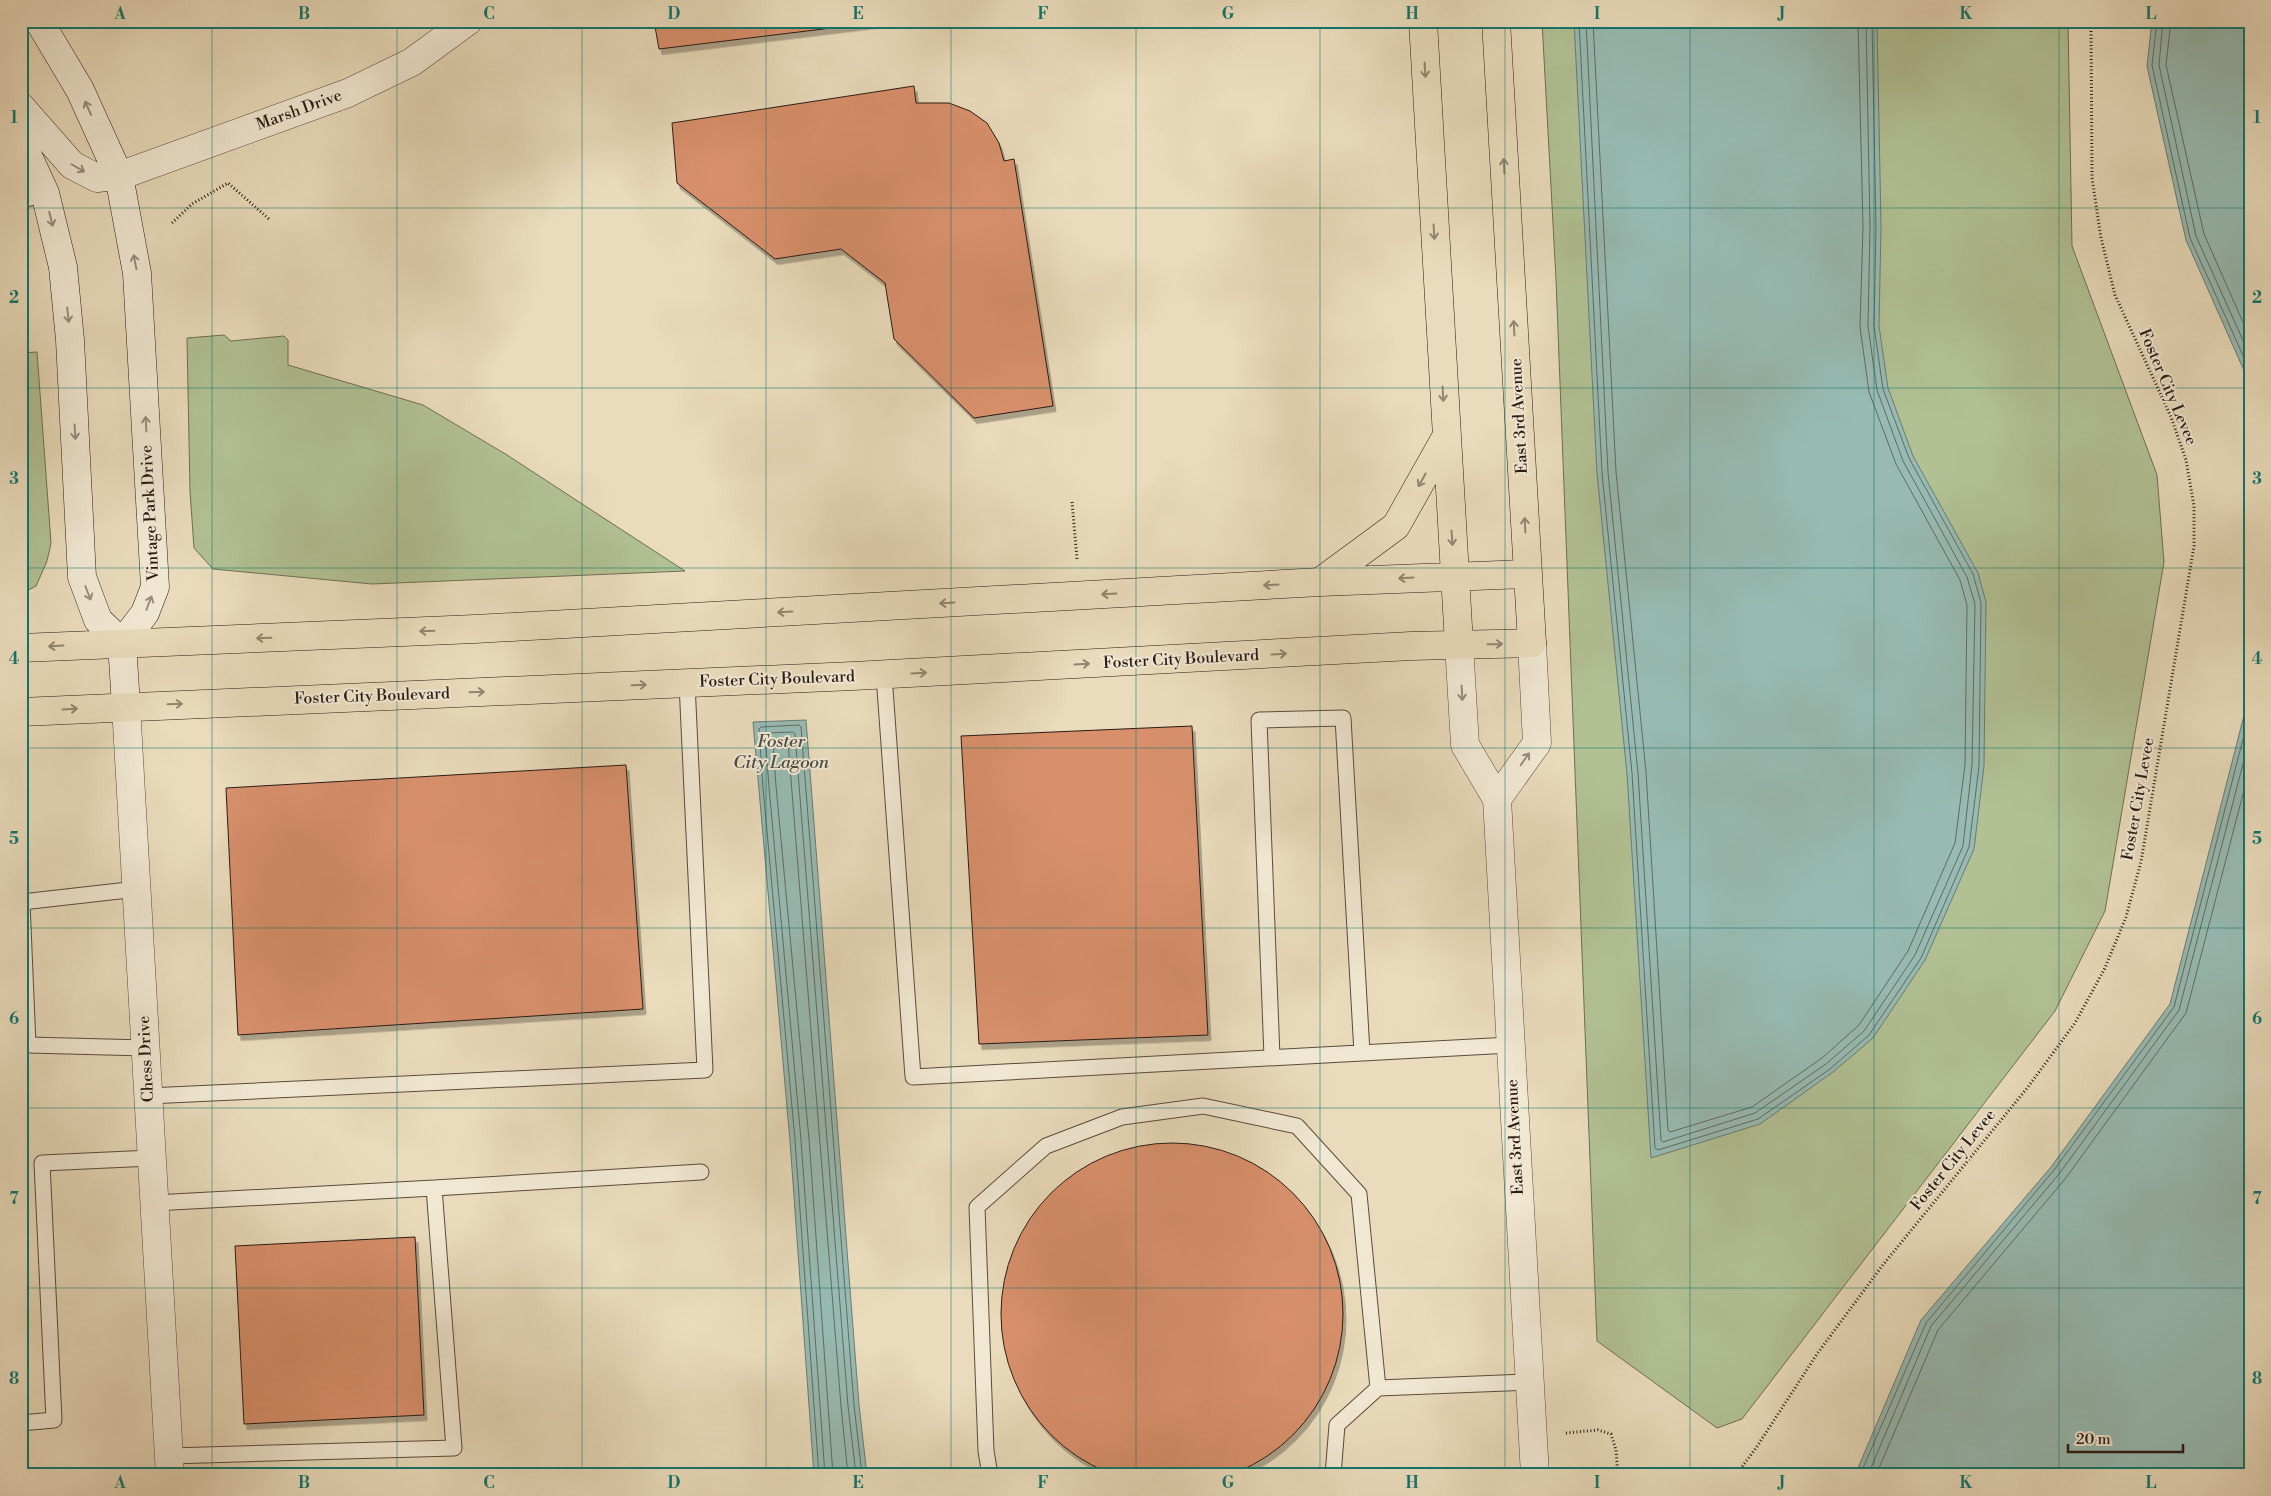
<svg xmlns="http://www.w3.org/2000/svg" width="2271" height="1496" font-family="'Libre Bodoni',serif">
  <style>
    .green { fill: #b1c194; stroke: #6e6e54 }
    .water { fill: #97bbb3; stroke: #6b7b74 }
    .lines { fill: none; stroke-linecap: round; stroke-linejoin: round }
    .shore { stroke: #606b64; stroke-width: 1 }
    .building { fill: #d8906c; stroke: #2a1b15; filter: url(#shadow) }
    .service-casing { stroke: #5a4b3e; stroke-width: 17 }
    .minor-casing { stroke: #5a4b3e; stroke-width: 29 }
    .secondary-casing { stroke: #2a1b15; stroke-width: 29 }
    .primary-casing { stroke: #2a1b15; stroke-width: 29 }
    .path { stroke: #2a1b15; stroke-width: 3; stroke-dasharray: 1 2.5; stroke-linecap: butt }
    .service { stroke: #f1e8d3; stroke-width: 15 }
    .minor { stroke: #f1e8d3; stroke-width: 28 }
    .secondary { stroke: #f1e8d3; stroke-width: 28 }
    .primary { stroke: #e9dbbb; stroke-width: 28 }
    .oneway { stroke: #938570 }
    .oneway2 { stroke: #978c7e }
    .grid { fill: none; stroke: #0f766e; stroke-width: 1; stroke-opacity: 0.55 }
    .labels { text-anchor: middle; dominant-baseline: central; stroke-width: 4; stroke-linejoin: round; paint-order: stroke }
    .street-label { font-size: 16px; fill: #2a1b15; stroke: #f1e8d3 }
    .water-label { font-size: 18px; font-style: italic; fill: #4b4b44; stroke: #f1e8d3 }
    .neatline { fill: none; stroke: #0f766e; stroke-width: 2 }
    .grid-label { font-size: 16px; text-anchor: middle; font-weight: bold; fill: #0f766e }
  </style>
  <defs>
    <filter id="shadow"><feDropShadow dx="3" dy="5.5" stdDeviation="0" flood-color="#0004"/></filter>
  </defs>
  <rect width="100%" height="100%" fill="#e9dbbb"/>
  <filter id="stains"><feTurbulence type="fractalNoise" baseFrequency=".004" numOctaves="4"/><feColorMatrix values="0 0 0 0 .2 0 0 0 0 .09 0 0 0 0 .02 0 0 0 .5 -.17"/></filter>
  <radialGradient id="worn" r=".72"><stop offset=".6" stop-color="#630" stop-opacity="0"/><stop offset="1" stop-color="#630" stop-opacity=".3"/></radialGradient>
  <path class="green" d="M1542 21H2068L2072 246 2157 475 2164 562 2105 911 2055 1011 1742 1419 1717 1428 1597 1341 1556 279Z
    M224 335 231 341 284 336 288 340V365L423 405 507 455 685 571 372 584 213 569 194 548 190 491 187 338Z
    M37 352 51 543 47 561 36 586 21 594V353Z"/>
  <path class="water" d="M1574 21H1877L1881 227 1879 326 1888 388 1913 456 1978 573 1986 602 1984 766 1974 849 1925 960 1873 1038 1833 1072 1760 1124 1651 1158 1627 774 1597 473Z
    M2152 21H2250V384L2186 240 2147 66Z
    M2250 692V1475H1853L1858 1468 1921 1320 2051 1167 2170 1004Z
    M806 720 859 1405 867 1475H814L790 1141 753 722Z"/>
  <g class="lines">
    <path class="shore" d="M1579 21 1602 473 1632 773 1655 1148 1658 1150 1758 1119 1830 1069 1869 1035 1921 958 1969 847 1979 766 1981 603 1973 574 1909 458 1883 389 1874 326 1876 227 1872 21
      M1586 21 1608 472 1638 773 1661 1140 1663 1142 1755 1113 1826 1064 1864 1031 1915 955 1963 846 1972 765 1975 604 1967 577 1903 461 1877 390 1868 326 1870 227 1866 21
      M1593 21 1616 472 1646 772 1668 1130 1670 1132 1752 1107 1822 1058 1859 1025 1908 951 1955 843 1965 765 1967 605 1960 580 1896 464 1869 392 1860 327 1863 227 1858 21
      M2157 21 2152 65 2190 238 2250 371
      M2163 21 2159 65 2196 236 2250 356
      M2171 21 2166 65 2204 234 2250 338
      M819 1475 795 1140 763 787 759 729 761 727 799 725 801 727 854 1405 862 1475
      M825 1475 801 1140 769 787 765 735 768 733 793 732 795 734 848 1406 856 1475
      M833 1475 809 1139 776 786 773 742 776 740 786 739 788 742 841 1406 848 1475
      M1860 1475 1926 1323 2054 1170 2174 1007 2250 712
      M1868 1475 1931 1326 2059 1174 2179 1010 2250 737
      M1876 1475 1938 1330 2065 1179 2186 1013 2250 767"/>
  </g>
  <path class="building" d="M654 21H889L659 49Z
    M914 86 916 103H949L970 111 987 123 999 143 1004 161 1014 159 1053 406 974 418 894 339 885 283 841 249 775 259 677 183 672 123Z
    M1192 726 1208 1035 979 1044 961 736Z
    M626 765 643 1009 238 1035 226 788Z
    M1001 1314a171 171 0 1 1 342 0a171 171 0 1 1-342 0Z
    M415 1237 424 1415 244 1424 235 1246Z"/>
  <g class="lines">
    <g class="service-casing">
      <path id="service" d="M21 201 45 193
        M884 675 913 1077 1510 1045
        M137 889 22 902 28 1045 146 1048
        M1272 1057 1259 720 1343 718 1362 1053
        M148 1096 705 1070 687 683
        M434 1188 701 1172
        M154 1203 434 1188 454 1448 169 1456
        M21 1423 54 1420 42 1163 152 1158
        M990 1475 986 1451 977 1207 1046 1146 1122 1117 1203 1106 1297 1126 1359 1194 1378 1388
        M1333 1475 1337 1425 1378 1388 1529 1382"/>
    </g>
    <g class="minor-casing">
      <path id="minor" d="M119 176 348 93 412 62 468 21
        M1459 644 1465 745 1497 799 1535 1475
        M126 706 170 1475
        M1497 799 1537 743 1532 643"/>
    </g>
    <g class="secondary-casing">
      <path id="secondary" d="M39 21 80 90 119 176 137 273 155 587 145 613 122 643
        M21 107 72 165 97 178 119 176
        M21 141 45 193 63 267 70 340 82 577 98 620 122 643
        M122 643 126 706"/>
    </g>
    <g class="primary-casing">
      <path id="primary" d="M1423 21 1459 644
        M1320 582 1396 526 1446 437
        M21 648 475 629 1320 582 1528 574
        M21 712 853 676 1411 646 1532 643 1496 21"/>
    </g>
    <path class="path" d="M172 223 192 204 228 183 269 219
      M1072 502 1077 559
      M1566 1433 1598 1430 1611 1434 1616 1450 1618 1475
      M1736 1475 1756 1448 1817 1354 1882 1266 2028 1087 2075 1023 2105 968 2126 917 2141 862 2194 546V506L2186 460 2171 417 2115 295 2101 238 2092 178 2091 21"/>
    <use href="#service" class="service"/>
    <use href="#minor" class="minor"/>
    <use href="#secondary" class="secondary"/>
    <use href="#primary" class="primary"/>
  </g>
  <defs><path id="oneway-shaft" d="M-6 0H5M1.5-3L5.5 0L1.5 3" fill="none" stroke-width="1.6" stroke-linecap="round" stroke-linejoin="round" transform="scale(1.25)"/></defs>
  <g class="oneway">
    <use href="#oneway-shaft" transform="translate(1425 70) rotate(87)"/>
    <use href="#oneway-shaft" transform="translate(1504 166) rotate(-93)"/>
    <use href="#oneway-shaft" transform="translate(1434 232) rotate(87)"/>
    <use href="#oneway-shaft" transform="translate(1514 328) rotate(-93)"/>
    <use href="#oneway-shaft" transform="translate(1443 394) rotate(87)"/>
    <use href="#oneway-shaft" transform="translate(1422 480) rotate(119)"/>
    <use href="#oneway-shaft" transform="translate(1525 525) rotate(-93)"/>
    <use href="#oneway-shaft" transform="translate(1452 538) rotate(86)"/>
    <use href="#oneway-shaft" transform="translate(1406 578) rotate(177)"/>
    <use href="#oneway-shaft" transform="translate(1271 585) rotate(177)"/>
    <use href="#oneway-shaft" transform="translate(1109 594) rotate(177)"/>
    <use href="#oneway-shaft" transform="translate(947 603) rotate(177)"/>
    <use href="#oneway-shaft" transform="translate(785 612) rotate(177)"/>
    <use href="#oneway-shaft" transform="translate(427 631) rotate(178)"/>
    <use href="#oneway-shaft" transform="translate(264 638) rotate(178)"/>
    <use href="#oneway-shaft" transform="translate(1495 644) rotate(-1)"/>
    <use href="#oneway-shaft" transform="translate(56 646) rotate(177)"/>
    <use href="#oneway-shaft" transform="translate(1279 654) rotate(-3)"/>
    <use href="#oneway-shaft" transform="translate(1082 664) rotate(-3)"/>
    <use href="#oneway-shaft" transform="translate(919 673) rotate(-3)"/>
    <use href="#oneway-shaft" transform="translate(639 685) rotate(-2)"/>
    <use href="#oneway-shaft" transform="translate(477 692) rotate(-2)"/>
    <use href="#oneway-shaft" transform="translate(175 704) rotate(-2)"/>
    <use href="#oneway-shaft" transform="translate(70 709) rotate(-3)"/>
  </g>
  <g class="oneway2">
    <use href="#oneway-shaft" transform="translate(88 108) rotate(-114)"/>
    <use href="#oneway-shaft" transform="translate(78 168) rotate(30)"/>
    <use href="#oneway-shaft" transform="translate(51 219) rotate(76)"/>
    <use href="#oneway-shaft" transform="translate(135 262) rotate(-101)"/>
    <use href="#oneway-shaft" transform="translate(68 315) rotate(84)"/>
    <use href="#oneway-shaft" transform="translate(146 424) rotate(-93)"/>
    <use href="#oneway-shaft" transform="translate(75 432) rotate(87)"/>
    <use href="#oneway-shaft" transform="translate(88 593) rotate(69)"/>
    <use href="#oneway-shaft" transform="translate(149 603) rotate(-69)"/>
    <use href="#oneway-shaft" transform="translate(1462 693) rotate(87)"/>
    <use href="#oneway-shaft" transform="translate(1525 759) rotate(-55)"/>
  </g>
  <path class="grid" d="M212 21V1475M397 21V1475M582 21V1475M766 21V1475M951 21V1475M1136 21V1475M1320 21V1475M1505 21V1475M1690 21V1475M1874 21V1475M2059 21V1475M21 208H2250M21 388H2250M21 568H2250M21 748H2250M21 928H2250M21 1108H2250M21 1288H2250"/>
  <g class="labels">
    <g class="street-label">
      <text transform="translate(299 110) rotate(-20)">Marsh Drive</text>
      <text transform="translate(2168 387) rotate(67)">Foster City Levee</text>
      <text transform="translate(1519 416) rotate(-93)">East 3rd Avenue</text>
      <text transform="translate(150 513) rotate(-93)">Vintage Park Drive</text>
      <text transform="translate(1181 659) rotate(-3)">Foster City Boulevard</text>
      <text transform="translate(777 679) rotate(-2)">Foster City Boulevard</text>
      <text transform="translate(372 696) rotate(-2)">Foster City Boulevard</text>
      <text transform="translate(2138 799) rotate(-80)">Foster City Levee</text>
      <text transform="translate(146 1059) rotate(-93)">Chess Drive</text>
      <text transform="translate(1515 1137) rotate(-93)">East 3rd Avenue</text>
      <text transform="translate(1953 1160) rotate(-51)">Foster City Levee</text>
    </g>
    <g class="water-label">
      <text x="781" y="741">Foster<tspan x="781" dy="21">City Lagoon</tspan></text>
    </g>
  </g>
  <rect width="2271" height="1496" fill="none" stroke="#e9dbbb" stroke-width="55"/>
  <path d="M2068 1444v8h115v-8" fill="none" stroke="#2a1b15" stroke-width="2.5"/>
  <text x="2076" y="1444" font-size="15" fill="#2a1b15" stroke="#f1e8d3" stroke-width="4" paint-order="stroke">20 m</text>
  <rect x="28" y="28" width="2216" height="1440" class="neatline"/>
  <g class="grid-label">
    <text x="120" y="19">A</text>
    <text x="304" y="19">B</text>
    <text x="489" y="19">C</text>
    <text x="674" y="19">D</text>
    <text x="858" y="19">E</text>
    <text x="1043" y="19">F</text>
    <text x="1228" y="19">G</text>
    <text x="1412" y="19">H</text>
    <text x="1597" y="19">I</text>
    <text x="1782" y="19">J</text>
    <text x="1966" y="19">K</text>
    <text x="2151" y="19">L</text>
    <text x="14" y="123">1</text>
    <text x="2257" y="123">1</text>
    <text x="14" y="303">2</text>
    <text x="2257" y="303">2</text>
    <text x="14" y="484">3</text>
    <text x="2257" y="484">3</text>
    <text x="14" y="664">4</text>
    <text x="2257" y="664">4</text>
    <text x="14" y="844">5</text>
    <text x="2257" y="844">5</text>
    <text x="14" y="1024">6</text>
    <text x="2257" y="1024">6</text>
    <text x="14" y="1204">7</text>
    <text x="2257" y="1204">7</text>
    <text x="14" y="1384">8</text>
    <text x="2257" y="1384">8</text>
    <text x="120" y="1488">A</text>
    <text x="304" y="1488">B</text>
    <text x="489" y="1488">C</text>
    <text x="674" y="1488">D</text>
    <text x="858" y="1488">E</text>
    <text x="1043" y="1488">F</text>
    <text x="1228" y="1488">G</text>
    <text x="1412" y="1488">H</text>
    <text x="1597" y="1488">I</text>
    <text x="1782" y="1488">J</text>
    <text x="1966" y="1488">K</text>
    <text x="2151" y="1488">L</text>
  </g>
  <rect width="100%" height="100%" filter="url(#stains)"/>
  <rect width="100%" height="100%" fill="url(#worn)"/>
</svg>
